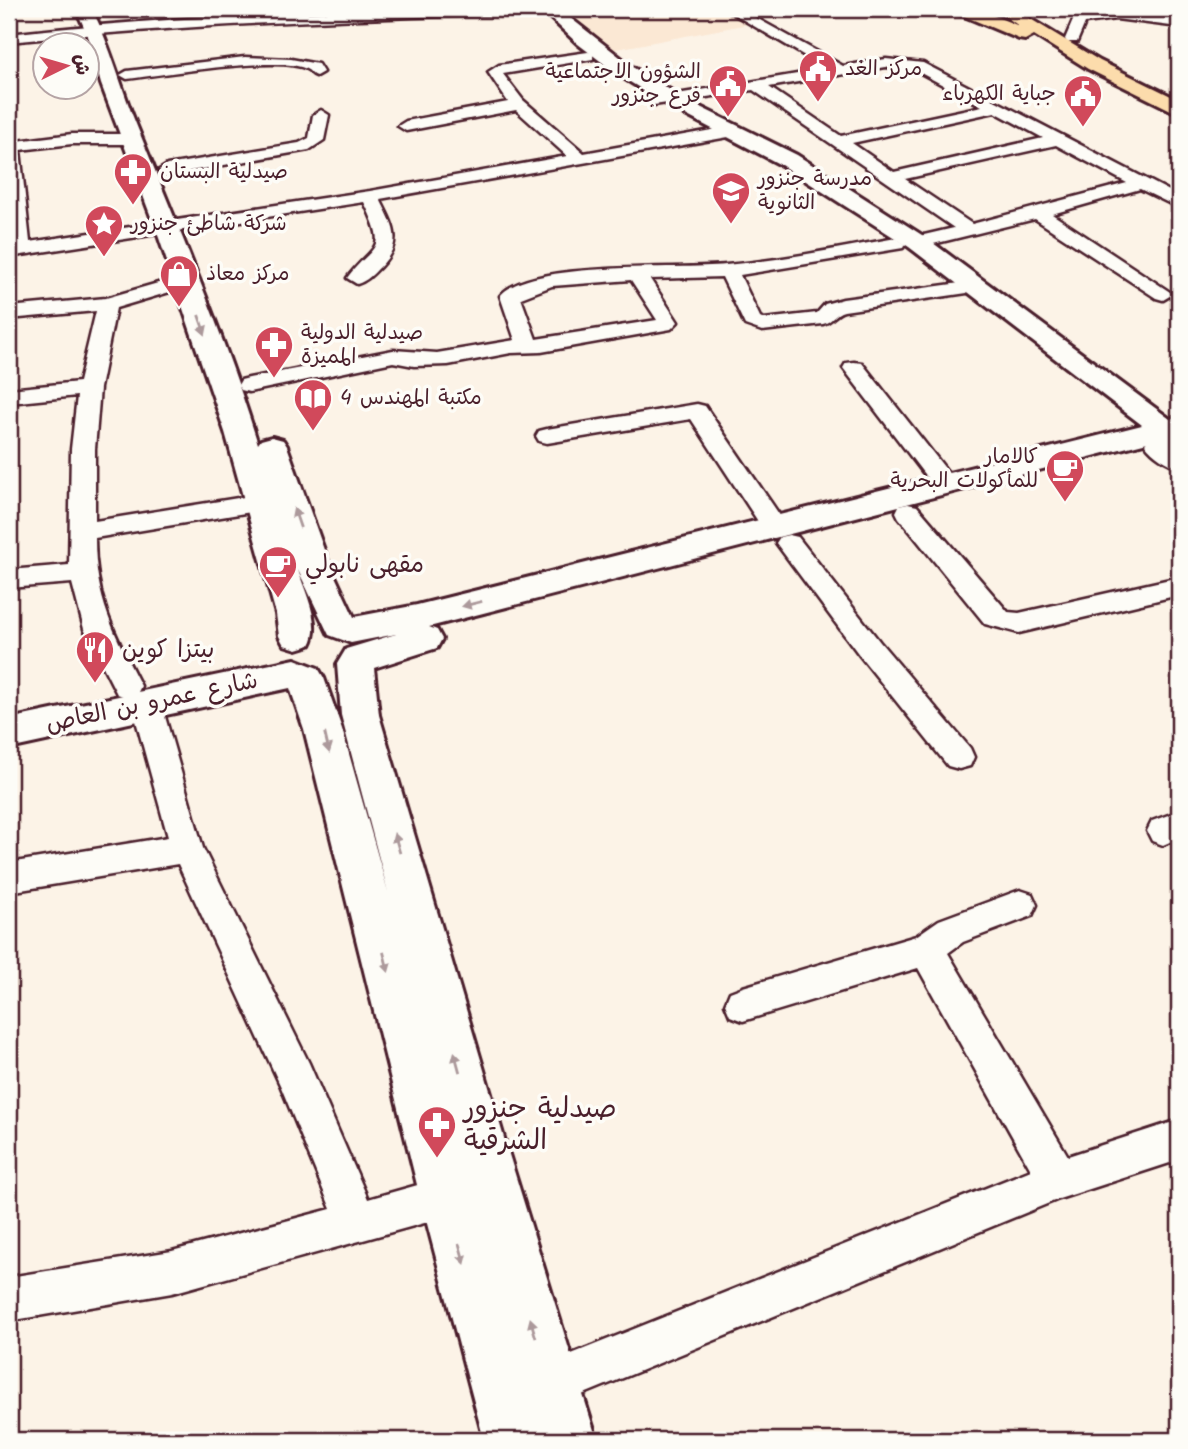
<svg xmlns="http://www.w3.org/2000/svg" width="1188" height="1449" font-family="Kalam,'Playpen Sans Arabic',sans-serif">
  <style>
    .built { fill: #fbe8d4 }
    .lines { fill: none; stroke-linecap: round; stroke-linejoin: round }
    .street-casing { stroke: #4a1f2b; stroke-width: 5 }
    .secondary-casing { stroke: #4a1f2b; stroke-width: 6 }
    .highway-casing { stroke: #4a1f2b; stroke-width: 6 }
    .street { fill: #fdfcf7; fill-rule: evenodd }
    .secondary { fill: #fdfcf7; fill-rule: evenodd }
    .highway { fill: #fcdcac; fill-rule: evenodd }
    .oneway { fill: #ac999b }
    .labels { text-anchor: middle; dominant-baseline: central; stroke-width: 7; stroke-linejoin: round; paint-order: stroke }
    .far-poi-label { font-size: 21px; fill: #4a1f2b; stroke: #fdfcf7; text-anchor: start }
    .poi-label { font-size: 24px; fill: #4a1f2b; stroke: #fdfcf7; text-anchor: start }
    .street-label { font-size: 24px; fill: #4a1f2b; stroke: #fdfcf7 }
    .near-poi-label { font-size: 28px; fill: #4a1f2b; stroke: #fdfcf7; text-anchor: start }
  </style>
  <rect width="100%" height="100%" fill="#fcf3e7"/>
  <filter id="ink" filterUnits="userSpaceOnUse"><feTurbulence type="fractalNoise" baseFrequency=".0143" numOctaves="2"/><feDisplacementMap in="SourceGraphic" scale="14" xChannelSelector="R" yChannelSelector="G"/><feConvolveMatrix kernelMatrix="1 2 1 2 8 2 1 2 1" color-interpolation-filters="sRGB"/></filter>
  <g filter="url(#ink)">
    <path class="built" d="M553 9H727L749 24 601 52Z"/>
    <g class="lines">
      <g class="street-casing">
        <path id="street" d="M424 9H548L542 13C364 18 186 24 9 42V34C147 18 285 13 424 9Z
          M725 9H740L843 66 886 59 923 63 1179 196V208L1140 189 1052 214 1173 294 1163 300 1156 298 1035 219 917 248 911 246 908 242 911 238 954 228 753 90 654 105 651 102 654 99 659 97 827 69ZM886 67 915 70 982 106 841 136 769 87ZM995 112 1043 138 894 172 852 143ZM1056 145 1127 183 972 224 905 179Z
          M1116 11 1179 19V27L1116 19 1085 23 1077 42H1067L1065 39 1074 18 1091 13Z
          M588 52 593 53V59L503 74 523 100 584 153 734 126 742 131 734 136 380 199C394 227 404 242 380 267 373 274 367 281 357 284L347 278C374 242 389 254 364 202L9 257V245H11L9 142 72 134H132L140 139 132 144H72L20 150 30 242 370 191 567 156 516 110 406 131 398 126 406 121 508 102 488 72 499 65Z
          M245 57 291 59 318 64 323 72 316 76C312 75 311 72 308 70 284 54 159 75 127 79L120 75 127 71Z
          M321 110 329 115 324 140 309 150 167 175 159 170 167 165 299 143 309 138 313 115Z
          M896 238 905 244 903 248 740 275 760 317 764 319 817 313 825 304 843 299 960 283 970 289 967 293 844 311C835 313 832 322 823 324L762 331 745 325 722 277 650 279 678 322 671 329 541 352 511 353 448 365 414 366 393 362 249 392 241 390 238 385 241 380 249 378 393 350 437 353 515 340 500 296C527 260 680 270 726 265 783 260 839 248 896 238ZM631 280 657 320 536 339 521 298 552 286Z
          M186 275 196 281 193 285 116 308 100 388 95 449V521L263 494 272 496 275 502 272 508 263 510 95 538C95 599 114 633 141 686L137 694 127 697 117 694 84 629 72 583 9 588V570L69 565 71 449 77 396 9 403V389L79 382 96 311 9 319V307L106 298Z
          M854 362 862 363 955 481 958 486 955 491 946 494 937 491 843 368 846 363Z
          M697 404 705 406 783 520 787 526 783 532 774 534 765 532 691 419 547 443 539 441 536 436 539 431 547 429Z
          M1157 437 1165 439 1179 449V467C1167 464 1153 455 1145 444L1149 439Z
          M908 504 917 506 1008 612 1019 613 1179 577V595L1019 633 985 624 899 518 896 512 899 506Z
          M789 535 798 537 880 642 970 748 974 757 970 766 959 769 948 766 860 656 776 543 780 537Z
          M147 695 157 698 162 706 203 848 309 1063 368 1199 446 1177 460 1183 466 1197 460 1211 446 1217 172 1293 9 1321V1277L172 1251 331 1209 281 1087 178 864 9 892V863L168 837 132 706 137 698Z
          M1179 811V838L1163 845 1152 841 1147 831 1152 821Z
          M1020 890 1032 894 1037 905 1032 916 963 942 948 953 1068 1156 1179 1120V1160L1059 1199 550 1408 534 1401 527 1385 534 1369 1031 1170 918 968 743 1021 730 1016 725 1004 730 992 743 987 916 936 939 920Z"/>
      </g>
      <g class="secondary-casing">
        <path id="secondary" d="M76 9H92C111 47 121 89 138 129 180 232 225 337 258 444L261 440 272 437 283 440 287 446 328 561 354 617 417 605 1142 425 909 247 781 165 676 110 620 76 578 44 541 9H559L634 68 690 102 797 155 925 237 1170 419 1179 416V448L1167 445 1159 439 429 627 437 630 442 639 437 648 374 668 379 715 507 1148 597 1440H484L420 1197 304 729 290 688 9 749V719L295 659 318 668 324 678 342 729 388 892 341 715 337 664 346 649 396 634 351 643 329 635 298 570C305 592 322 624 310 645L297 649 284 645 279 636 276 614 225 432 159 238 101 84 88 36Z"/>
      </g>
      <g class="highway-casing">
        <path id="highway" d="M955 9H977L1019 26 995 9H1014L1100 61 1179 100V114L1088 69 1034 35 1025 40 1019 39 957 13Z"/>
      </g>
      <use href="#street" class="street"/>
      <use href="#secondary" class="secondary"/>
      <use href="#highway" class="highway"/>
    </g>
    <defs><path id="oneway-solid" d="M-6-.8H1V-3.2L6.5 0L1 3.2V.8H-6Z" transform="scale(1.75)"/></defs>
    <g class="oneway">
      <use href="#oneway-solid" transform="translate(202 325) rotate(71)"/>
      <use href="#oneway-solid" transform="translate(297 518) rotate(-109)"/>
      <use href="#oneway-solid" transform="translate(472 604) rotate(166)"/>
      <use href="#oneway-solid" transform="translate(327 743) rotate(77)"/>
      <use href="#oneway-solid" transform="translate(397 843) rotate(-106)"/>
      <use href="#oneway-solid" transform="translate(386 962) rotate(76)"/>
      <use href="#oneway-solid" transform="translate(457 1062) rotate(-105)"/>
      <use href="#oneway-solid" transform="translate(462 1254) rotate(74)"/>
      <use href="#oneway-solid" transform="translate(533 1328) rotate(-106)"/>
    </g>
  </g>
  <defs>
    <g id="civic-pin" transform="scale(2.0125)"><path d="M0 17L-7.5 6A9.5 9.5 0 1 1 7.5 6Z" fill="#d1495b" stroke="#fdfcf7"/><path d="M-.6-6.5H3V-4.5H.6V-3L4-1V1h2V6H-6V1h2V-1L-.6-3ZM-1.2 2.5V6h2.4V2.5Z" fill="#fff"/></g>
    <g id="pharmacy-pin" transform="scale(2.0125)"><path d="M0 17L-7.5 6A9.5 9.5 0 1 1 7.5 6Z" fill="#d1495b" stroke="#fdfcf7"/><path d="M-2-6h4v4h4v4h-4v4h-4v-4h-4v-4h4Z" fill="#fff"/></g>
    <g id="school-pin" transform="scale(2.0125)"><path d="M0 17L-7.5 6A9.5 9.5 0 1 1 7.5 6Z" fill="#d1495b" stroke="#fdfcf7"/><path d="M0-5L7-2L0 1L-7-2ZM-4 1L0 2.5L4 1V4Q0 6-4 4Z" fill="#fff"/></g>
    <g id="sight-pin" transform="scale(2.0125)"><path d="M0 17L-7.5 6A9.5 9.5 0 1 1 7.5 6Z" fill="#d1495b" stroke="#fdfcf7"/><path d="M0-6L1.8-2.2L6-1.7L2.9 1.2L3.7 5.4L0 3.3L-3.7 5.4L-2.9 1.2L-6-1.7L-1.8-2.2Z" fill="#fff"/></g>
    <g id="shop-pin" transform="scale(2.0125)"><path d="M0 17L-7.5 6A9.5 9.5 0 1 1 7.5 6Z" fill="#d1495b" stroke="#fdfcf7"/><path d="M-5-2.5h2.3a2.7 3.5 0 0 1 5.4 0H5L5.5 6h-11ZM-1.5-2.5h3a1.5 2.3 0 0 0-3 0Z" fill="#fff"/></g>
    <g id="library-pin" transform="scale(2.0125)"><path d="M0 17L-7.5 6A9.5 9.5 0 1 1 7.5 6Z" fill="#d1495b" stroke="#fdfcf7"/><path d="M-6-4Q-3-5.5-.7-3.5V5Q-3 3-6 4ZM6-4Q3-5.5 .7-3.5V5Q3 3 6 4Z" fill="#fff"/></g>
    <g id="cafe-pin" transform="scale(2.0125)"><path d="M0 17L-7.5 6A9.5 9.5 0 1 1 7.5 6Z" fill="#d1495b" stroke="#fdfcf7"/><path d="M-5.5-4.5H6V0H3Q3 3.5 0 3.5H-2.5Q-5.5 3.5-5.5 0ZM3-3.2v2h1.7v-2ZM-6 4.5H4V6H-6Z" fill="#fff"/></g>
    <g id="restaurant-pin" transform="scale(2.0125)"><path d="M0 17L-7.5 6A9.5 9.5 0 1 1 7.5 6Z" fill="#d1495b" stroke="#fdfcf7"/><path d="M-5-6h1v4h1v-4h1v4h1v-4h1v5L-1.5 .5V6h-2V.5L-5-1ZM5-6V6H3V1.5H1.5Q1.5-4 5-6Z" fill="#fff"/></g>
  </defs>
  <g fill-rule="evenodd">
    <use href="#civic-pin" x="818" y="69"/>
    <use href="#civic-pin" x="728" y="84"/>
    <use href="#civic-pin" x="1083" y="94"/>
    <use href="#pharmacy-pin" x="133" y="172"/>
    <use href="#school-pin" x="731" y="191"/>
    <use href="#sight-pin" x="104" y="224"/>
    <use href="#shop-pin" x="179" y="274"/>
    <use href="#pharmacy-pin" x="274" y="345"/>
    <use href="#library-pin" x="313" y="398"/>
    <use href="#cafe-pin" x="1065" y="469"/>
    <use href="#cafe-pin" x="278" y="565"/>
    <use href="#restaurant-pin" x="95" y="650"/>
    <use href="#pharmacy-pin" x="437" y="1125"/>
  </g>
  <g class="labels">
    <g class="far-poi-label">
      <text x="845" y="69">مركز الغد</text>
      <text x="701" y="72" text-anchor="end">الشؤون الاجتماعية<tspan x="701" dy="24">فرع جنزور</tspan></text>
      <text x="1056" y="94" text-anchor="end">جباية الكهرباء</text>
      <text x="160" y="172">صيدلية البستان</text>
      <text x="758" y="179">مدرسة جنزور<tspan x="758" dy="24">الثانوية</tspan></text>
      <text x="131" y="224">شركة شاطئ جنزور</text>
      <text x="206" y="274">مركز معاذ</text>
      <text x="301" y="333">صيدلية الدولية<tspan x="301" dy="24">المميزة</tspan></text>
      <text x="340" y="398">مكتبة المهندس 4</text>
      <text x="1038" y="457" text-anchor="end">كالامار<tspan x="1038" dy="24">للمأكولات البحرية</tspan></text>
    </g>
    <g class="poi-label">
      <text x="305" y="565">مقهى نابولي</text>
      <text x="122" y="650">بيتزا كوين</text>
    </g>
    <g class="street-label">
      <text transform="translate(152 703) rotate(-12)">شارع عمرو بن العاص</text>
    </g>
    <g class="near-poi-label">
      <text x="464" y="1109">صيدلية جنزور<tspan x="464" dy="32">الشرقية</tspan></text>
    </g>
  </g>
  <rect width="1188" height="1449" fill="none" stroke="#fdfcf7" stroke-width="35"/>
  <rect x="18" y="18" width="1153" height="1414" fill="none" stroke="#4a1f2b" stroke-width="2.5" filter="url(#ink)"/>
  <g transform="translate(66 66) rotate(85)"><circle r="33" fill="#fdfcf7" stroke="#b5a4a5" stroke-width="2"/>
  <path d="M0-5L12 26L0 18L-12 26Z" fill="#d1495b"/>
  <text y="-10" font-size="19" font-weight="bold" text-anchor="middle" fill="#4a1f2b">ش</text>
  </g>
</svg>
